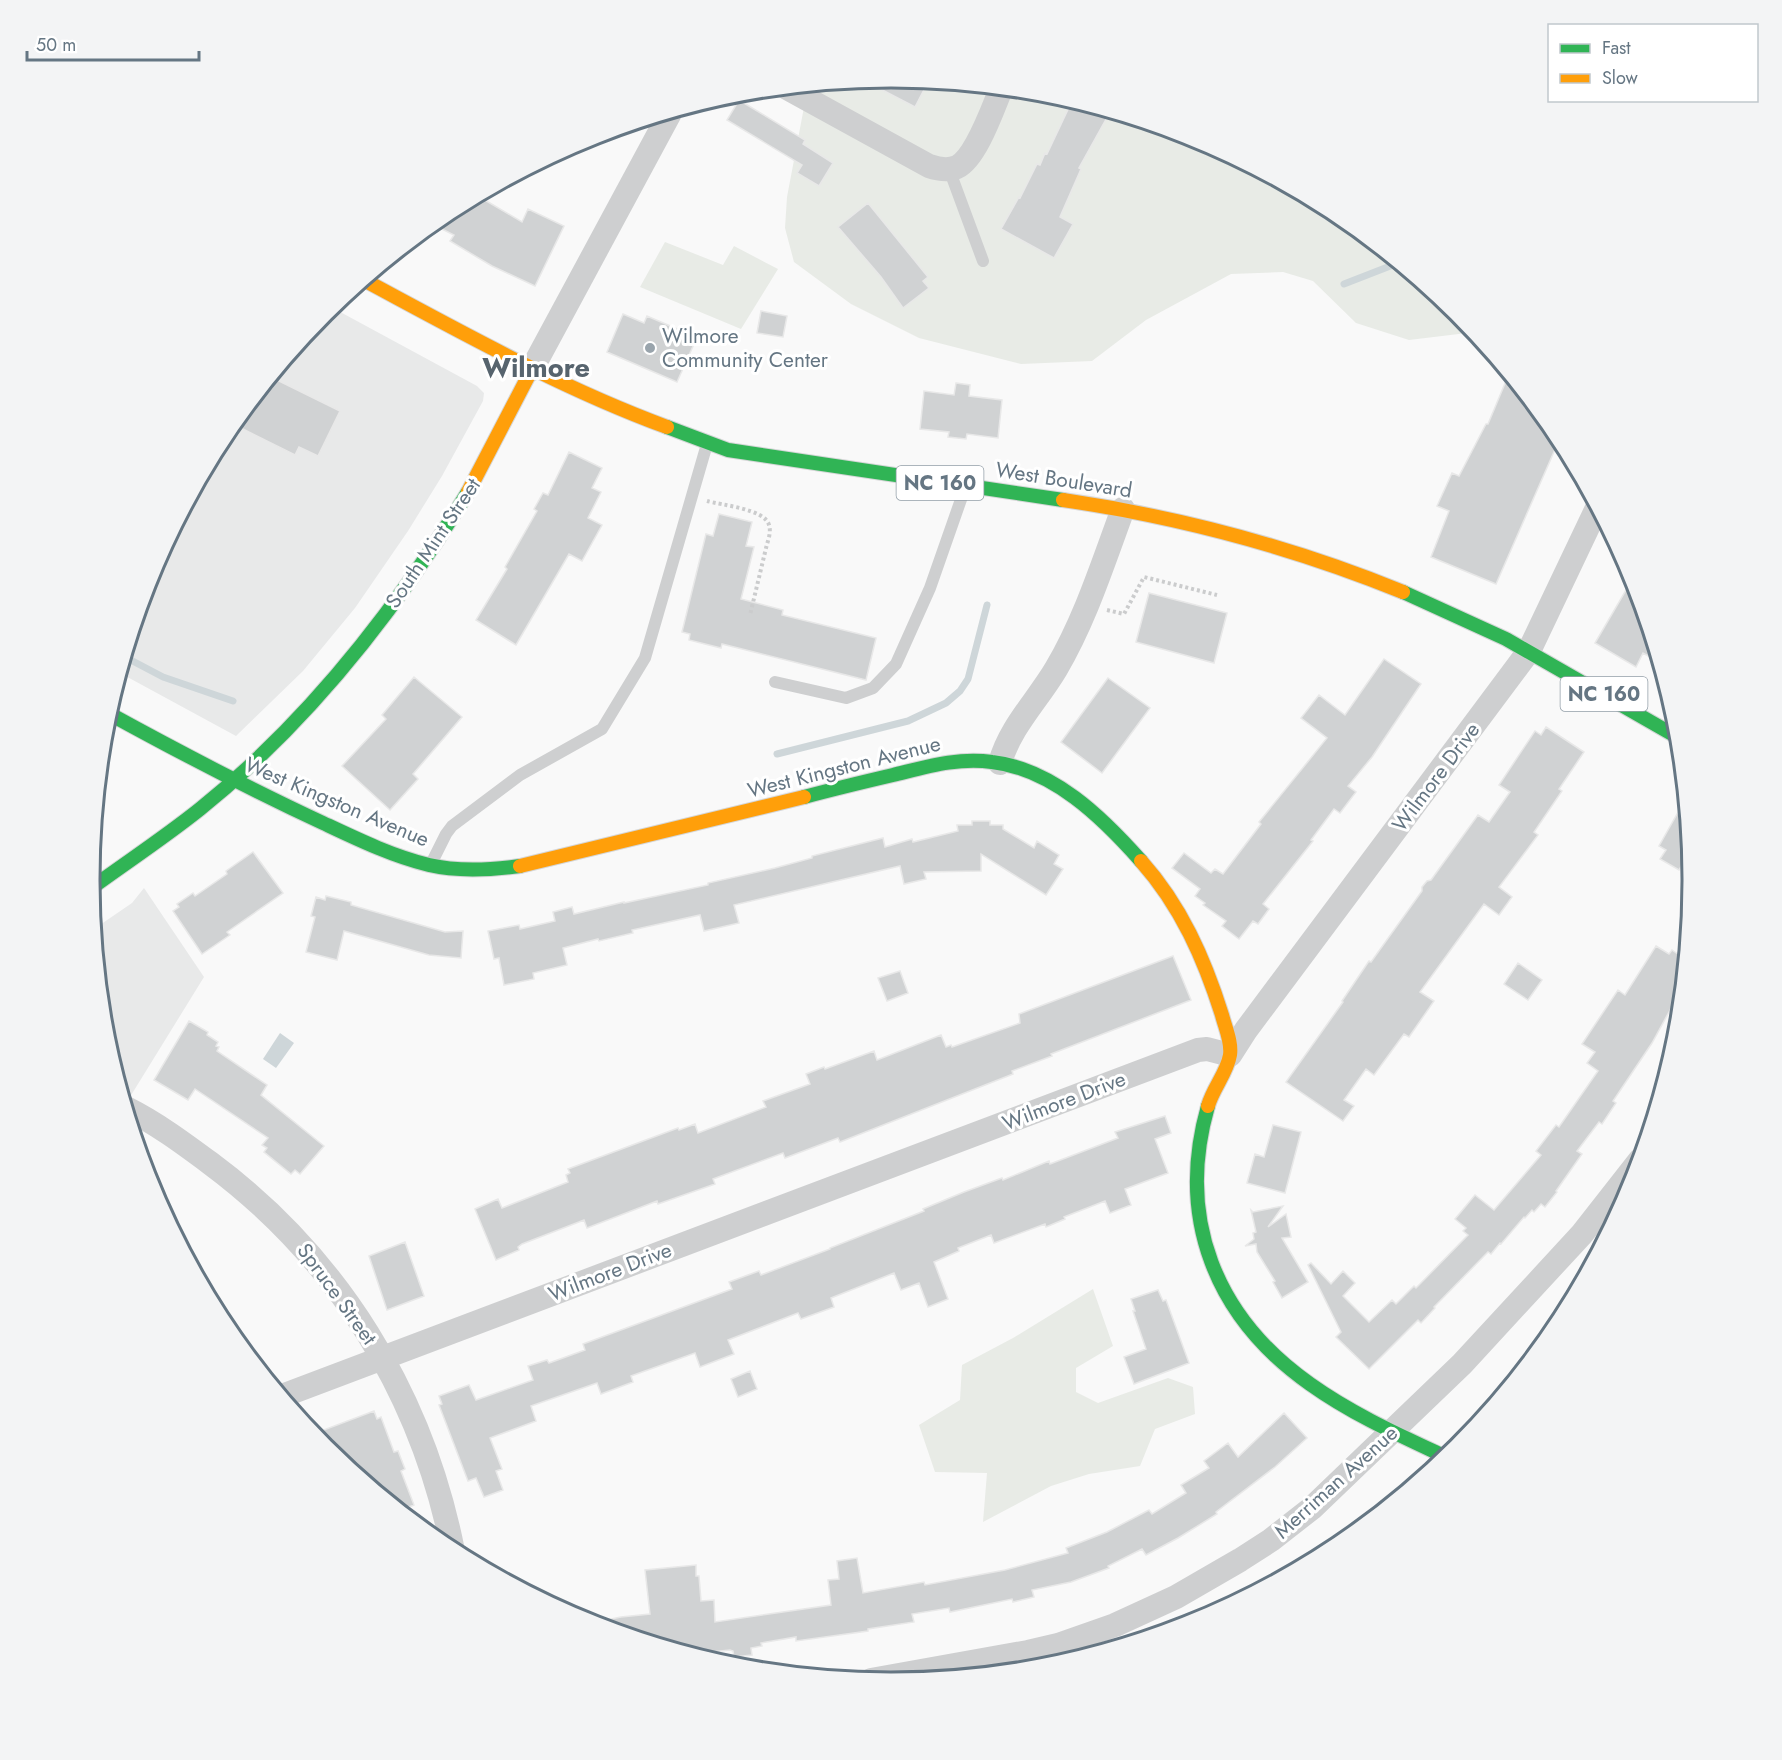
<svg xmlns="http://www.w3.org/2000/svg" width="1782" height="1760" font-family="Jost,sans-serif">
  <style>
    .built { fill: #e8e9e9 }
    .green { fill: #e8ebe6 }
    .water { fill: #ced6d9 }
    .lines { fill: none; stroke-linecap: round; stroke-linejoin: round }
    .stream { stroke: #ced6d9; stroke-width: 7 }
    .building { fill: #d0d2d3; stroke: #e8e8e8; stroke-width: 1.5 }
    .fast-casing { stroke: #d5d6d7; stroke-width: 16 }
    .slow-casing { stroke: #d5d6d7; stroke-width: 16 }
    .path { stroke: #cbcccd; stroke-width: 4; stroke-dasharray: 3 3; stroke-linecap: butt }
    .lane { stroke: #cecfd0; stroke-width: 12 }
    .street { stroke: #cecfd0; stroke-width: 24 }
    .fast { stroke: #30b455; stroke-width: 14 }
    .slow { stroke: #ff9f0a; stroke-width: 14 }
    .poi-dot { fill: #99a4ac; stroke: #fff; stroke-width: 2 }
    .labels { text-anchor: middle; dominant-baseline: central; stroke-width: 6; stroke-linejoin: round; paint-order: stroke }
    .shield { fill: #fff; stroke: #939fa8; stroke-width: 1.5 }
    .shield-label { font-size: 20px; font-weight: bold; fill: #657683 }
    .poi-label { font-size: 21px; fill: #657683; stroke: #fff; text-anchor: start }
    .street-label { font-size: 21px; fill: #657683; stroke: #fff }
    .district-label { font-size: 27px; font-weight: bold; fill: #57646e; stroke: #fff }
    .rim { fill: none; stroke: #657683; stroke-width: 3 }
  </style>
  <rect width="100%" height="100%" fill="#f9f9f9"/>
  <path class="built" d="M331 307 477 386 484 393 483 401 442 476 408 531 355 608 303 671 236 736 120 673 150 573 224 434 324 313Z
    M144 888 204 977 125 1105 104 1036 94 929 132 903Z"/>
  <path class="green" d="M891 78 1048 93 1198 139 1337 213 1458 313 1473 331 1467 333 1409 340 1356 323 1313 281 1283 272 1231 274 1146 320 1092 361 1021 364 919 338 851 304 794 262 785 228 787 197 808 86Z
    M665 242 723 265 734 246 778 269 741 329 640 287Z
    M1093 1289 1113 1346 1076 1368V1392L1098 1403 1168 1378 1193 1387 1195 1414 1155 1429 1140 1466 1089 1474 1051 1486 983 1522 987 1473 935 1472 919 1425 960 1400 962 1365 1013 1338Z"/>
  <path class="water" d="M280 1033 294 1043 276 1068 263 1059Z"/>
  <g class="lines">
    <path class="stream" d="M1344 284 1398 263
      M125 657 163 677 233 701
      M777 754 908 721 946 703 960 691 968 679 987 605"/>
  </g>
  <path class="building" d="M891 78 928 82 915 107 865 81Z
    M739 100 805 140 803 144 833 163 819 186 797 173 802 165 727 120Z
    M1072 101 1110 112 1079 168 1081 169 1060 217 1073 224 1054 258 1001 229 1019 197 1020 198 1037 164 1040 165 1045 153 1047 154Z
    M478 196 522 222 528 209 564 226 535 286 492 266 450 241 454 235 432 224 446 213Z
    M868 203 928 277 923 281 929 288 903 308 881 277 838 227Z
    M761 311 787 316 783 337 757 333Z
    M623 314 644 323 647 316 682 331 679 338 694 344 677 382 607 352Z
    M271 377 340 411 318 456 299 447 295 455 233 424Z
    M1506 381 1518 386 1560 438 1496 584 1431 557 1449 511 1437 506 1452 473 1459 476 1486 424H1488Z
    M956 383 970 385 969 396 1002 400 998 438 967 434 966 439 948 437 949 432 920 429 924 391 954 395Z
    M569 452 602 468 592 488 601 492 588 518 602 525 582 561 569 554 516 645 476 620 507 569 505 567 537 511 534 509 543 493 548 495Z
    M719 514 752 522 746 546 754 547 741 599 783 610 782 615 876 638 866 680 722 644 721 648 689 640 690 634 682 632 706 534 713 536Z
    M1633 578 1659 662 1643 653 1636 667 1595 643Z
    M1149 593 1227 613 1214 663 1136 642Z
    M1384 659 1421 684 1372 757 1348 786 1356 792 1340 813 1334 809 1311 840 1313 841 1263 904 1269 909 1258 924 1253 921 1239 939 1222 926 1226 921 1203 905 1205 903 1195 896 1200 889 1172 868 1184 853 1211 873 1215 869 1223 874 1261 824 1259 822 1327 738 1301 718 1319 695 1345 715Z
    M414 677 462 717 413 774 418 779 390 810 342 766 386 719 382 715Z
    M1108 678 1150 708 1102 773 1061 742Z
    M1546 727 1584 752 1559 789 1562 791 1534 832 1538 835 1499 887 1512 897 1499 915 1484 904 1420 992 1434 1001 1409 1037 1404 1034 1374 1075 1366 1069 1344 1100 1354 1106 1343 1121 1286 1082 1343 1002 1342 1001 1369 961 1371 962 1422 891V887L1427 881 1431 880 1478 815 1489 822 1510 792 1499 785 1535 731 1541 735Z
    M1685 800 1691 865 1684 861 1679 870 1660 859 1666 850 1659 846Z
    M972 821H990V825H1003V829L1034 848 1037 841 1059 855 1054 864 1063 869 1046 895 981 854V871L924 872 926 879 904 884 900 866 734 905 739 923 704 931 700 915 632 930 633 933 599 941 598 939 563 948 567 965 533 973 534 979 504 985 499 958 494 959 488 931 519 925 520 929 555 921 553 912 572 907 574 914 624 902V903L708 885V883L775 868 812 858V856L883 838 885 847 912 839 913 842 958 831 957 825H972Z
    M253 852 283 893 227 932 230 935 202 954 173 911 179 907 177 904 193 893 195 896 227 874 226 871Z
    M326 896 351 902V905L445 932 463 931 461 958 429 955 344 931 337 960 306 952 315 917 311 916 316 897 325 900Z
    M1656 946 1669 954 1672 950 1685 959 1681 1005 1675 1001 1652 1043 1613 1101 1616 1103 1602 1124 1599 1122 1577 1151 1582 1154 1556 1191 1557 1192 1545 1207 1541 1204 1534 1212 1532 1210 1525 1218 1524 1217 1501 1244 1500 1243 1491 1254 1488 1252 1434 1307 1435 1308 1421 1323 1418 1320 1369 1369 1336 1337 1341 1332 1308 1265 1311 1263 1331 1284 1343 1271 1355 1283 1343 1296 1369 1322 1392 1300 1396 1304 1414 1286 1416 1288 1468 1235 1463 1231 1466 1228 1455 1219 1475 1195 1494 1210 1541 1155 1536 1151 1556 1125 1559 1127 1598 1071 1587 1063 1595 1052 1582 1044 1618 990 1625 995Z
    M1173 956 1191 1000 1051 1054 1052 1056 1012 1071 1013 1074 840 1142 838 1138 785 1158 783 1153 713 1179 715 1184 658 1204 657 1201 587 1228 584 1220 522 1244 518 1247 519 1250 496 1260 475 1209 498 1199 502 1208 568 1182 566 1175 570 1173 568 1169 678 1128 679 1130 695 1124 698 1133 766 1107 763 1101 810 1084 806 1074 824 1067 825 1069 874 1051 877 1060 941 1035 946 1047 951 1045 952 1047 1020 1023 1019 1014Z
    M1518 963 1542 980 1528 1000 1504 984Z
    M900 971 908 993 887 1001 878 978Z
    M189 1021 208 1032 207 1035 218 1042 216 1046 219 1047 217 1051 267 1085 261 1095 324 1146 300 1174 295 1170 291 1174 264 1152 267 1148 262 1145 268 1138 195 1089 188 1100 154 1080Z
    M1165 1116 1171 1133 1155 1139 1168 1173 1125 1189 1131 1205 1110 1213 1105 1201 1064 1217 1065 1219 1046 1227 1045 1224 994 1243 991 1235 958 1248 959 1251 934 1262 948 1299 928 1307 919 1283 901 1290 894 1273 831 1298 834 1307 801 1319 798 1313 728 1340 734 1354 700 1367 695 1353 631 1376 633 1382 601 1394 597 1383 531 1406 536 1421 490 1438 502 1469 496 1471 503 1490 484 1497 476 1478 468 1481 439 1405 442 1404 439 1396 469 1385 476 1400 533 1380 528 1366 547 1360 549 1363 585 1350 583 1344 732 1289 729 1282 759 1271 761 1275 830 1249V1248L924 1211 923 1209 964 1192 1002 1178 1003 1180 1049 1161 1050 1164 1118 1138 1115 1132Z
    M1273 1125 1301 1132 1285 1193 1247 1183 1255 1154 1264 1157Z
    M1283 1206 1268 1227 1286 1214 1291 1237 1282 1238 1308 1282 1282 1298 1273 1282 1275 1281 1257 1252 1256 1244 1245 1246 1254 1239 1253 1233 1256 1232 1251 1210 1253 1212Z
    M405 1242 424 1296 387 1310 369 1256Z
    M1158 1290 1163 1301 1166 1300 1189 1363 1134 1384 1124 1357 1146 1349 1133 1311H1135L1131 1299Z
    M750 1371 757 1389 738 1397 731 1379Z
    M374 1411 377 1419 381 1417 394 1452 398 1451 405 1469 401 1471 414 1505 401 1510 324 1447 313 1434Z
    M1284 1413 1307 1438 1275 1467 1216 1512 1217 1514 1178 1538 1146 1555 1142 1549 1108 1566 1109 1568 1071 1582 1032 1590 1034 1597 1013 1602 1012 1599 950 1612 949 1608 912 1614 914 1622 868 1629V1631L796 1641V1637L761 1643 762 1646 751 1648 752 1655 734 1657 733 1651 730 1650 692 1654 592 1623 621 1617 650 1614 645 1570 696 1565V1576H699L701 1601 714 1600 715 1622 831 1605 828 1580 839 1579 837 1561 857 1558 863 1593 924 1582 925 1585 1005 1570 1068 1553 1066 1548 1107 1532 1149 1510 1152 1514 1186 1493 1181 1485 1209 1468 1204 1461 1228 1443 1238 1457Z"/>
  <g class="lines">
    <g class="fast-casing">
      <path id="fast" d="M667 427 728 450 1063 500
        M1403 592 1506 639 1679 738
        M108 713C179 752 250 789 323 823 357 839 392 856 429 865 459 872 490 870 520 866
        M804 797C834 789 863 782 893 775 926 767 958 757 992 762 1053 769 1102 817 1141 861
        M90 889C127 862 165 837 200 809 308 722 396 610 468 492
        M1208 1106C1176 1218 1215 1317 1310 1384 1352 1414 1399 1435 1446 1457"/>
    </g>
    <g class="slow-casing">
      <path id="slow" d="M364 280C463 333 561 388 667 427
        M468 492 532 369
        M1063 500C1179 517 1295 548 1403 592
        M1141 861C1181 906 1204 958 1222 1015 1225 1027 1232 1042 1230 1055 1227 1073 1213 1088 1208 1106
        M520 866 804 797"/>
    </g>
    <path class="path" d="M707 501C721 505 765 509 769 525 771 531 769 538 767 544L750 615
      M1107 610 1124 614 1144 577 1217 595"/>
    <path class="lane" d="M949 169 983 261
      M775 682 846 698 873 688 896 664 930 588 965 488
      M431 864 446 834 452 826 520 775 602 729 645 658 707 444"/>
    <path class="street" d="M787 88 929 166C938 169 948 171 957 167 976 158 993 108 1001 89
      M532 369 670 113
      M1000 763C1010 727 1037 701 1056 669 1085 620 1103 563 1123 509
      M126 1108C156 1123 183 1143 210 1163 338 1258 422 1394 453 1551
      M282 1396 1198 1050 1207 1049 1230 1055 1246 1030 1529 651 1597 508
      M871 1680 1028 1652 1058 1645 1115 1625 1176 1597 1240 1560 1271 1540 1312 1508 1462 1364 1582 1234 1640 1160"/>
    <use href="#fast" class="fast"/>
    <use href="#slow" class="slow"/>
  </g>
  <circle class="poi-dot" cx="650" cy="348" r="6"/>
  <g class="labels">
    <g class="shield">
      <rect x="896.5" y="466" width="87" height="34" rx="4.5"/>
      <rect x="1560.5" y="677" width="87" height="34" rx="4.5"/>
    </g>
    <g class="shield-label">
      <text x="940" y="483">NC 160</text>
      <text x="1604" y="694">NC 160</text>
    </g>
    <g class="poi-label">
      <text x="662" y="336">Wilmore<tspan x="662" dy="24">Community Center</tspan></text>
    </g>
    <g class="street-label">
      <text transform="translate(1064 480) rotate(9)">West Boulevard</text>
      <text transform="translate(433 543) rotate(-56)">South Mint Street</text>
      <text transform="translate(844 767) rotate(-14)">West Kingston Avenue</text>
      <text transform="translate(1436 777) rotate(-53)">Wilmore Drive</text>
      <text transform="translate(337 802) rotate(23)">West Kingston Avenue</text>
      <text transform="translate(1064 1101) rotate(-21)">Wilmore Drive</text>
      <text transform="translate(610 1272) rotate(-21)">Wilmore Drive</text>
      <text transform="translate(337 1294) rotate(54)">Spruce Street</text>
      <text transform="translate(1336 1482) rotate(-42)">Merriman Avenue</text>
    </g>
    <g class="district-label">
      <text x="536" y="367">Wilmore</text>
    </g>
  </g>
  <path d="M0 0H1782V1760H0ZM891 88H891A791 791 0 0 1 1682 879V881A791 791 0 0 1 891 1672H891A791 791 0 0 1 100 881V879A791 791 0 0 1 891 88Z" fill="#f3f4f5" fill-rule="evenodd"/>
  <path class="rim" d="M891 88H891A791 791 0 0 1 1682 879V881A791 791 0 0 1 891 1672H891A791 791 0 0 1 100 881V879A791 791 0 0 1 891 88Z"/>
  <rect x="1548" y="24" width="210" height="78" fill="#ffffff" stroke="#c1c8cd" stroke-width="1.5"/>
  <rect x="1560" y="44" width="30" height="9" fill="#30b455" stroke="#c1c8cd" stroke-width="1.5"/>
  <text x="1602" y="54" font-size="18" fill="#657683">Fast</text>
  <rect x="1560" y="74" width="30" height="9" fill="#ff9f0a" stroke="#c1c8cd" stroke-width="1.5"/>
  <text x="1602" y="84" font-size="18" fill="#657683">Slow</text>
  <path d="M27 51v9h172v-9" fill="none" stroke="#657683" stroke-width="3"/>
  <text x="36" y="51" font-size="18" fill="#657683" stroke="#ffffff" stroke-width="4.5" paint-order="stroke">50 m</text>
</svg>
